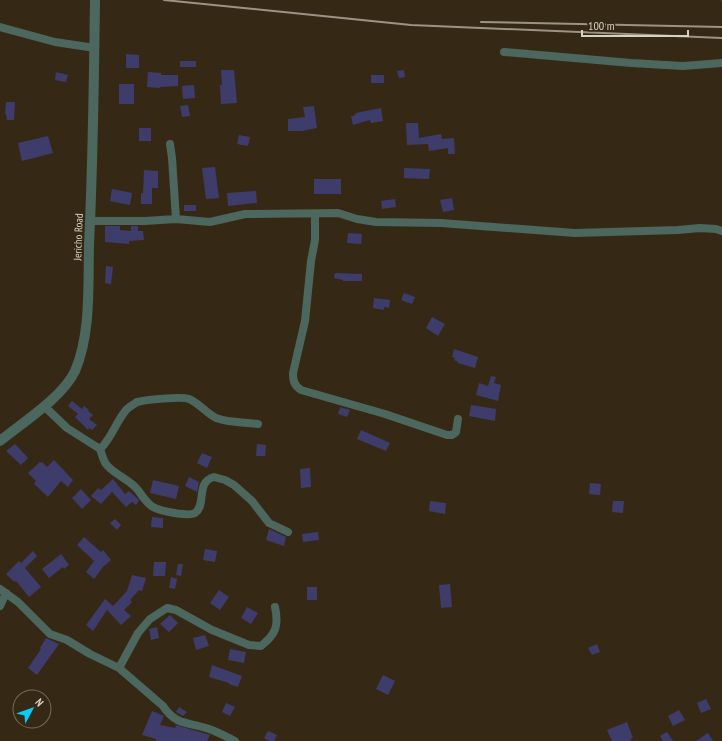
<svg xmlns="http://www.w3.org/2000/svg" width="722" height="741" font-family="'PT Sans Narrow',sans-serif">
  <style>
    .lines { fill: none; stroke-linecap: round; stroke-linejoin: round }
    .stream { stroke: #42524f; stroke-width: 2 }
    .building { fill: #3e3c6b }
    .minor { stroke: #4c675d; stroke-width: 8 }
    .tertiary { stroke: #4c675d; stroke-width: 10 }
    .rail { stroke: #9c9385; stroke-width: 2 }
    .labels { text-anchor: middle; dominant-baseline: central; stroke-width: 4; stroke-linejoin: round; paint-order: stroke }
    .street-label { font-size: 11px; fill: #d7d0c4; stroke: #352916 }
  </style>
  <rect width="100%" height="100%" fill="#352916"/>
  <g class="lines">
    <path class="stream" d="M722 0V1"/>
  </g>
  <path class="building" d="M126 54 139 55V68H126Z
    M180 61H196V67H180Z
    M221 70H234L237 103 221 104 220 85H222Z
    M404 70 405 77 399 78 397 71Z
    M56 72 68 75 66 82 55 80Z
    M148 72 161 73V75H178V86L160 87V88L147 87Z
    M371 75H384V83H371Z
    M119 84H134V104H119Z
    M194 85 195 98 183 99 182 86Z
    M6 102H15L14 120H7L6 114H5Z
    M188 105 190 116 182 117 180 106Z
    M314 106 317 128 302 131H288V119L305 117 303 107Z
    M381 108 383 121 371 123 370 120 353 125 351 116H354L356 113Z
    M406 123H418L419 138 441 134 442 139 454 138 455 154H448V148L429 151 428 144 407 145Z
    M139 128H151V141H139Z
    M239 135 250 137 248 146 237 144Z
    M48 136 53 153 22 161 18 143Z
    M215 167 219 198 206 199 202 168Z
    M404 168 430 169 429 179 404 178Z
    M144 170 158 171V188H152V204H141V193H143Z
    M314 179H341V194H314Z
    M112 189 132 193 130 205 110 201Z
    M256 191 257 203 228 206 227 193Z
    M452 198 454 210 443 212 440 200Z
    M395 199 396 207 382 209 381 201Z
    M184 205H196V211H184Z
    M105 226H120V230L131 231V226H138V231H143L144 240 129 241V244L105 242Z
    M348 233 362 234 361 244 347 243Z
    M106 266 113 267 111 284 105 283Z
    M335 273 362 274V281H343V280L334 278Z
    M404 293 415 297 412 304 401 300Z
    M374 298 390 300 389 308 384 307V310L373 308Z
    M432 317 445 324 438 336 426 328Z
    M454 349 478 357 475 368 458 363V362L454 360 455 358 452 357Z
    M491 376 496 377 494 383 501 385 498 401 476 395 479 383 488 386Z
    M72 401 82 409 84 406 89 410 88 411 93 415 89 419 97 425 92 430 89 428 88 430 75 417 78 414 68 406Z
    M471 405 496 409 495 421 469 416Z
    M340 407 350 410 347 417 338 414Z
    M361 430 390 443 386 451 357 439Z
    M15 444 28 458 21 465 6 451Z
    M257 444 266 445 265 456H256Z
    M202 453 212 457 207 468 197 463Z
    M54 460 73 480 68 487 61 481 48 497 34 484 36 481 28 473 40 462 41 463 42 462 47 467Z
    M310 468 311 487 301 488 300 469Z
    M189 477 199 482 197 492 185 486Z
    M113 479 125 494 129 491 139 500 136 505 132 502 126 507 112 492 101 504 91 496 98 488 101 490Z
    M153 480 179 486 176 499 150 493Z
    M590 483 601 484 600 495 589 494Z
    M81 489 91 500 82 509 72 498Z
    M430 501 446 503 445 514 429 511Z
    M613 501H624L623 513 612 512Z
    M152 517 163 518V528L151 527Z
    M115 519 121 525 117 530 110 523Z
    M269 529 286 537 284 546 266 540Z
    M318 532 319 540 303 542 302 534Z
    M84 537 101 552 103 550 111 560 103 567 94 579 86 572 94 561 77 545Z
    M205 549 217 551 215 562 203 560Z
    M33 551 37 556 25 568 41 587 29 597 16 581 15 582 12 580 6 574 19 561 21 563Z
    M61 554 69 565 64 569 63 567 49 578 42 569Z
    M154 562H166L165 576H153Z
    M178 564H183L181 576 176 575Z
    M132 575 146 578 142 591 139 590 130 600 132 602 124 610 131 616 121 625 107 610 93 631 86 625 105 599 113 606 127 591Z
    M171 577 177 579 175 589 169 588Z
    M450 584 452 607 441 608 439 585Z
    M307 587H317V600H307Z
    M219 590 229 597 220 610 210 603Z
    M247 607 258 613 251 624 241 618Z
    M170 615 178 623 169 632 160 624Z
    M157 627 159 638 151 640 149 629Z
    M205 635 209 646 196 650 193 638Z
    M46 638 59 644 37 675 28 668 41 649 40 648Z
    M597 644 600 652 592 655 588 648Z
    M230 649 246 652 244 663 228 660Z
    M212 665 242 676 238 687 229 684V683L209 677Z
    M383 675 395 681 388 695 376 689Z
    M706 699 711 709 701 713 697 703Z
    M226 703 235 707 230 716 222 712Z
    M179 707 187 712 183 716 176 712Z
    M679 710 685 720 673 726 668 716Z
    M152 711 164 716 160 725 175 728 176 725 210 735 207 741H156V739L142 735Z
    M627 722 633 738 630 739 631 741H612L607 730Z
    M268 731 277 735 274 741H269L264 738Z
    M667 732 673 741H663L660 736Z
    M708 733 713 741H696Z"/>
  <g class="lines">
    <path class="minor" d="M0 27 55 42 95 48
      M504 52 631 63 683 66 722 63
      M170 144 172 158 176 219
      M315 214V240L311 261 305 321 293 373C293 381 294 385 301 390L385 414 447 435H452L456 432 458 419
      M90 221H144L176 219 210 222 245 214 338 213 357 219 376 222 441 223 575 233 678 230 700 228 716 229 722 231
      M44 406 67 428 100 449C112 438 116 421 127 409 129 407 134 404 137 402 145 400 181 396 189 399 199 403 206 413 216 418 229 423 245 422 258 424
      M100 449C102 454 103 460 106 464 113 474 129 479 137 489 142 495 146 503 153 507 160 511 189 517 195 513 207 505 195 482 214 477L225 480 234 485 252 501 269 523 288 532
      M0 589 18 602 50 634 67 640 90 654 119 668 163 706C176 726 189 722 209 729 218 732 227 737 235 741
      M0 606 6 593
      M119 668 138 633 150 619 167 608 176 610 212 630 249 645 261 646C276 634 279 626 275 607"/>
    <path class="tertiary" d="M0 441C22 423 63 397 75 371 91 334 88 286 89 245 93 164 94 82 95 0"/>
    <path class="rail" d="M164 0 411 25 722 38
      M481 22 722 27"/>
  </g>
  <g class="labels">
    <g class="street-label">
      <text transform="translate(78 237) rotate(-88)">Jericho Road</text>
    </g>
  </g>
  <g transform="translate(32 709) rotate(49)"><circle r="19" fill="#352916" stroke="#766c5c"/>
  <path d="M0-3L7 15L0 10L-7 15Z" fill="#07cbf9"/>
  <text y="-6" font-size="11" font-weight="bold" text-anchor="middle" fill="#d7d0c4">N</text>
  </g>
  <path d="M582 30v6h106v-6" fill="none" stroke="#d7d0c4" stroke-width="2"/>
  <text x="588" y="30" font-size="12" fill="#d7d0c4" stroke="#352916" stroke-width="3" paint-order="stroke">100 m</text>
</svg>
